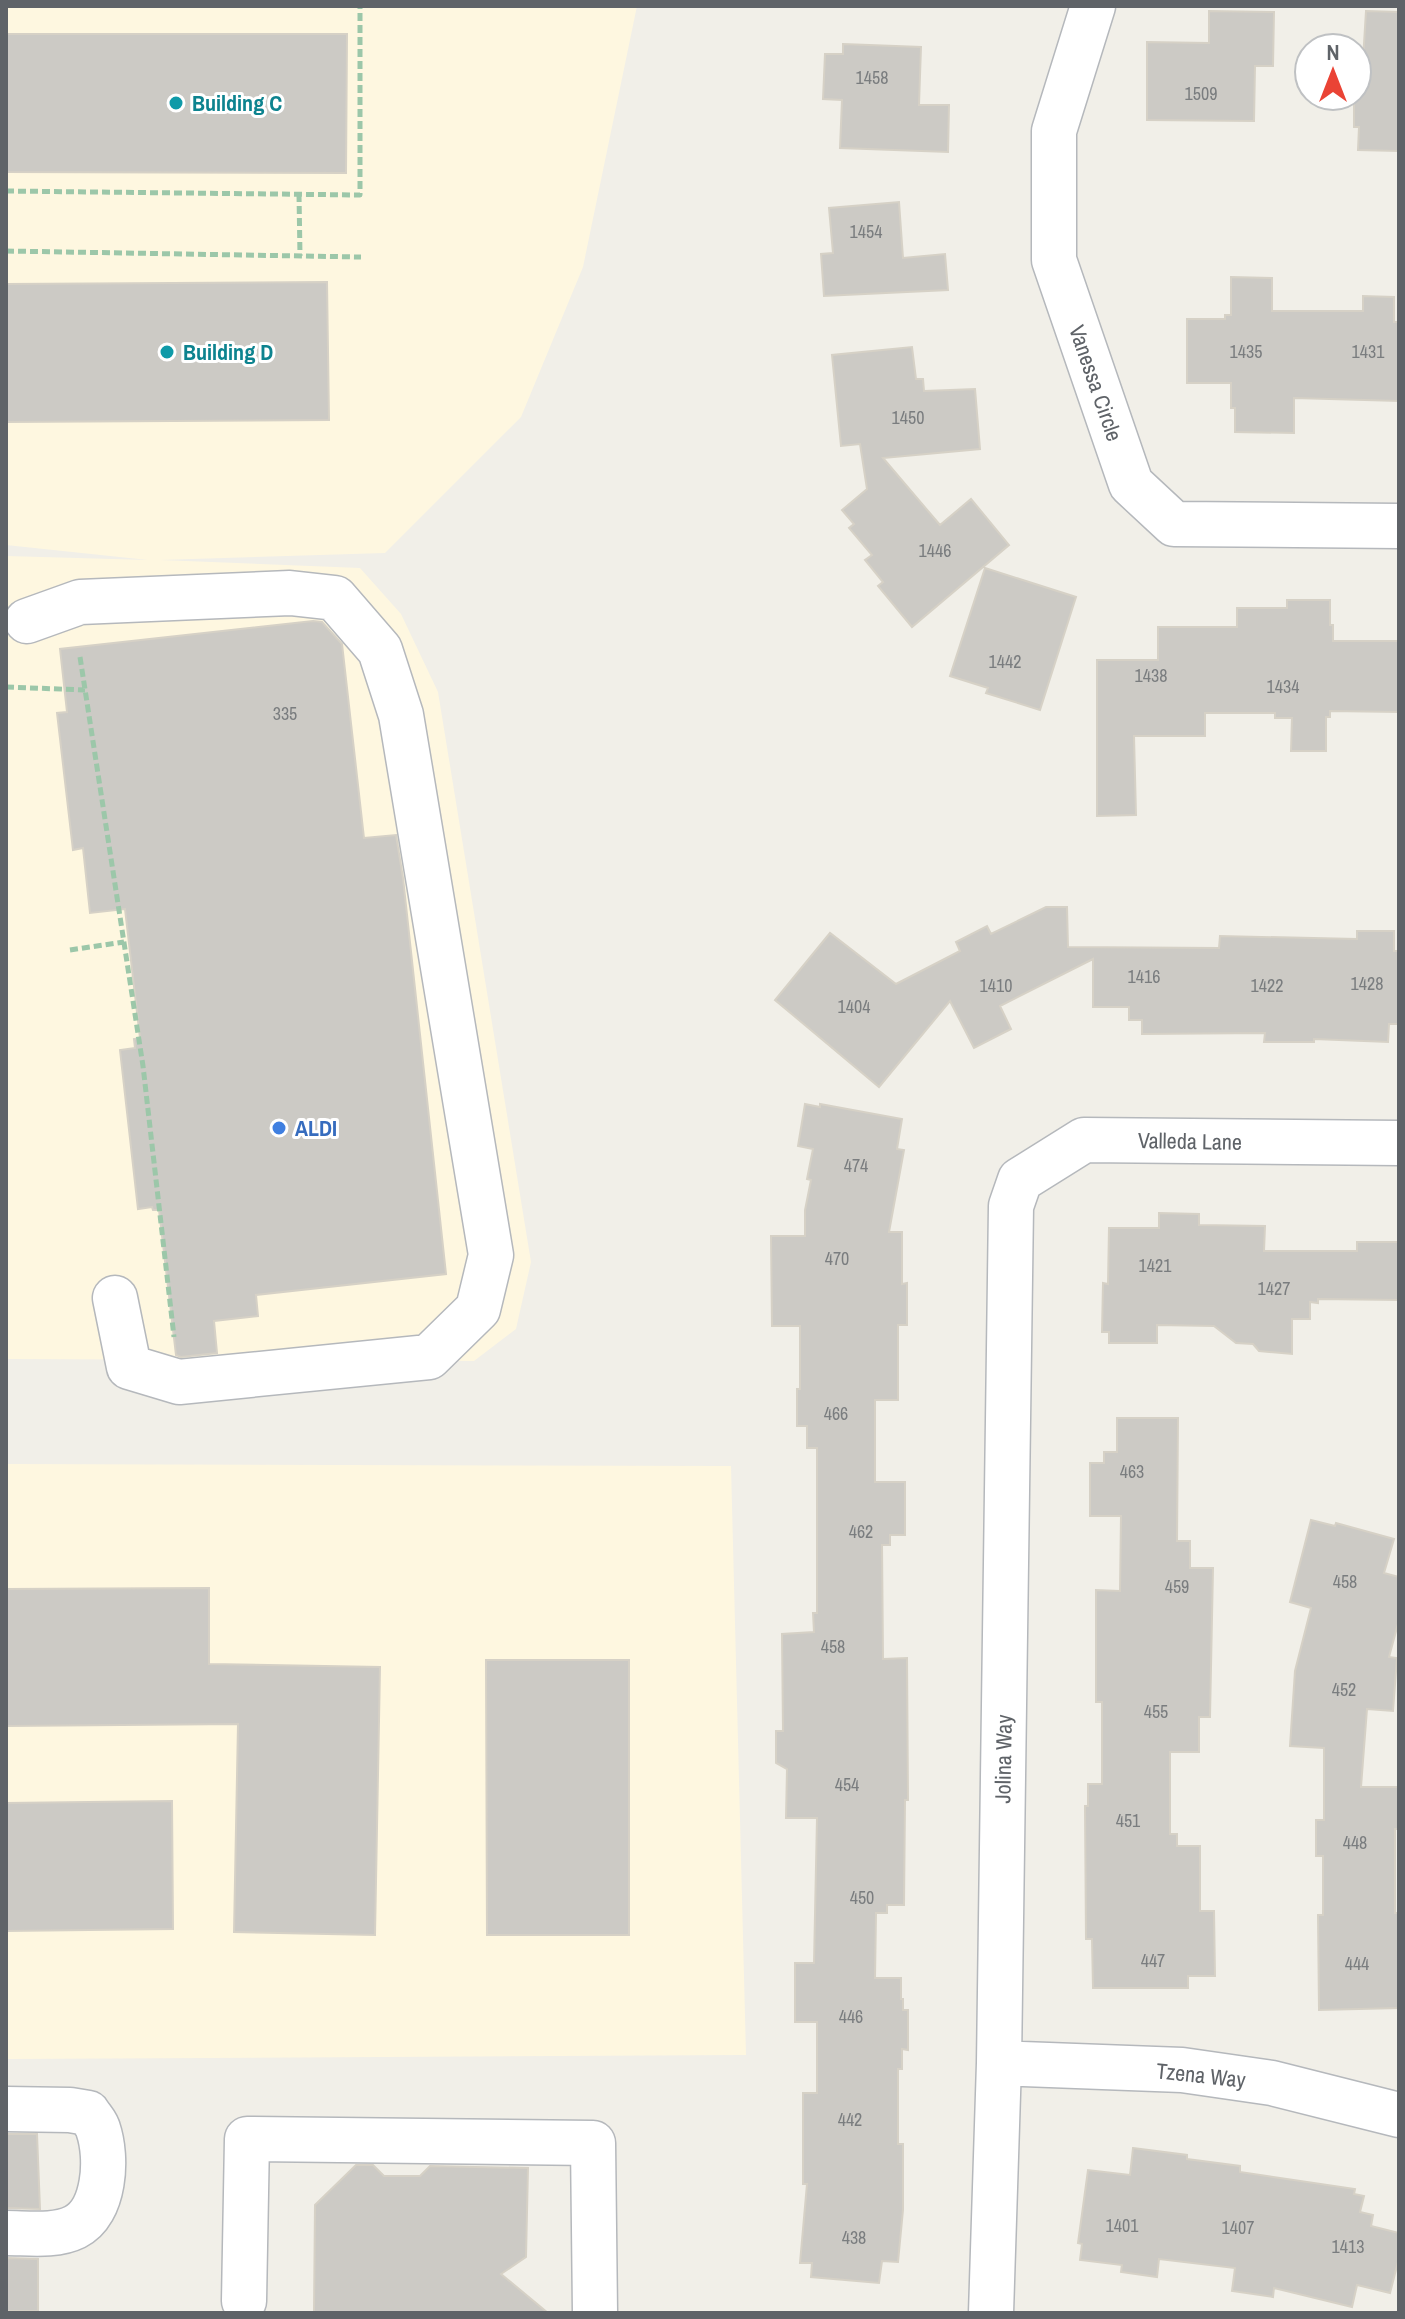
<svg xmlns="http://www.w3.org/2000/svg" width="1405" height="2319" font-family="'Archivo Narrow',sans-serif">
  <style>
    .commercial { fill: #fef7e0 }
    .building { fill: #cccac5; stroke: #d6d1c6; stroke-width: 2 }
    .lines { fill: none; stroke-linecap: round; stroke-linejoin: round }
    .minor-casing { stroke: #b5b8bc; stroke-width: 47 }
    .path { stroke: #9cc7a9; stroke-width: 5; stroke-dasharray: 8 4; stroke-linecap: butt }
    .minor { stroke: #fff; stroke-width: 44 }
    .culture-dot { fill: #0f9aa8; stroke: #fff; stroke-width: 3 }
    .shop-dot { fill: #3f7fe0; stroke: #fff; stroke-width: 3 }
    .labels { text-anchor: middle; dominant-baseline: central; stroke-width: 6; stroke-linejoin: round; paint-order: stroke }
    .number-label { font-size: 18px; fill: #7a7d7f }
    .culture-label { font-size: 22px; font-weight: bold; fill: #0d838f; stroke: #fff; text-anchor: start }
    .street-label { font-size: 22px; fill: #5f6368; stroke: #fff }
    .shop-label { font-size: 22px; font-weight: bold; fill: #366cbe; stroke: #fff; text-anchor: start }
  </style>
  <rect width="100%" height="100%" fill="#f1efe8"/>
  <path class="commercial" d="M6 6H637L583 267 521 417 385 553 160 560 360 568 401 614 438 692 531 1262 516 1329 474 1361 6 1359V556L148 560 6 545Z
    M6 1464 731 1466 746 2055 6 2059Z"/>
  <path class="building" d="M1209 11 1274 12 1273 66H1255L1254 121 1147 120V42L1209 43Z
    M1366 11 1399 12 1398 151 1358 150 1359 127H1354V96H1357V60H1363Z
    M6 34H347L346 173 6 172Z
    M843 44 921 47 919 105H949L948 152 840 148 842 100 823 99 825 54H843Z
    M899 202 903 258 945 254 948 290 824 296 821 254 833 253 829 208Z
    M1231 277 1272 278V311H1363V296L1394 297V322H1399V401L1294 398V433L1235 432V408H1231V383H1187V319H1225V315H1231Z
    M327 282 329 420 6 422V284Z
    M912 347 916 379H923L924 391 975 389 980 449 883 458 940 525 971 499 1009 545 912 627 878 586 883 582 865 560 872 555 849 528 854 524 842 510 867 489 860 444 841 446 832 355Z
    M985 568 1076 597 1040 710 986 693 988 688 950 676Z
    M1287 600H1330V625H1333V641H1399V712L1330 711V717H1326V751H1291L1292 718H1275V713H1205V736H1134L1136 815 1097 816V660H1158V627H1237V608H1287Z
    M313 621 322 622 342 644 364 838 396 835 403 878 446 1274 256 1295 258 1316 214 1321 217 1353 181 1357 176 1355 159 1210H153L152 1207 138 1209 120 1050 135 1048 134 1039 140 1038 125 909 90 913 83 848 73 850 57 713 67 712 60 649Z
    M1046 907H1067L1068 947 1219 948 1220 936 1357 939V931H1394V951H1399V1024H1389L1388 1042 1314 1039V1042H1264L1265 1033 1142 1034V1020H1129V1007H1093V959L1000 1006 1011 1029 974 1048 950 1001 879 1087 775 1000 830 933 896 984 960 951 956 942 987 926 991 934Z
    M805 1104 820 1107V1104L902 1119 897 1149 904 1150 889 1232H902V1284L907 1283V1325H898V1400H875V1482H905V1535H890V1545H882L883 1659 907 1658 908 1800H905L904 1905H887V1913H876L875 1978H901V1999H903V2010H908V2050L902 2049V2069H898V2144H903V2210L898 2262 882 2261 879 2283 811 2277 812 2263H800L807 2184H803V2093H817V2022H795V1963H814L817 1818H786L787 1769 776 1763V1731H783L782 1634 814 1632 813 1613H817V1448H807V1426H797V1389H800V1326H772L771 1236H805V1210L811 1180 807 1179 813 1149 798 1146Z
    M1159 1213 1199 1214V1225L1265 1226 1264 1251H1357V1242H1399V1300L1318 1299V1303L1310 1302V1319H1292V1354L1259 1351 1253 1344 1236 1343 1214 1326 1157 1325V1343H1109V1332H1102L1103 1283 1108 1284 1109 1228H1159Z
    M1117 1418H1178L1177 1541H1190V1568H1213L1210 1717H1199V1752H1170V1834H1177V1846H1200V1911H1214L1215 1976H1188V1988H1093L1092 1939H1086L1085 1806H1088V1784H1102V1702H1096V1590L1120 1591 1121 1516H1090V1463H1104V1452H1117Z
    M1311 1520 1335 1526 1336 1523 1394 1539 1384 1573 1399 1577V1620L1389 1657 1397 1658 1393 1711 1367 1709 1361 1787H1399V1829H1395V1913H1399V2008L1319 2010 1318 1915H1323V1856H1316V1820H1324V1748L1290 1746 1295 1671 1311 1608 1290 1602Z
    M209 1588V1664L380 1667 375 1935 234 1932 238 1724 6 1726V1589Z
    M486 1660H629V1935H487Z
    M172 1801 173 1929 6 1931V1803Z
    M6 2134H37L40 2209 6 2208Z
    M1133 2148 1187 2155V2159L1240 2166V2172L1355 2189 1354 2194 1364 2196 1360 2212 1373 2215 1371 2226 1399 2233V2258L1390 2293 1357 2285 1352 2307 1274 2288 1273 2297 1232 2291 1235 2268 1159 2259 1157 2277 1121 2272 1122 2265 1080 2260 1082 2244 1078 2243 1088 2170 1130 2175Z
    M356 2165H373L384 2176H420L430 2166 528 2168 526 2257 501 2274 548 2313H314L315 2205Z
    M6 2258 38 2259V2311H6Z"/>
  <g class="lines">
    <g class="minor-casing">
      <path id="minor" d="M1093 6 1054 131V260L1131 484 1174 524 1399 526
        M27 621 80 602 290 593 335 598 380 650 401 715 491 1255 478 1309 429 1357 179 1382 129 1367 115 1298
        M999 2063 1182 2070 1272 2083 1399 2115
        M6 2109 70 2110 88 2113C91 2118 97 2124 98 2129 108 2158 105 2212 75 2227 55 2237 28 2233 6 2233
        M244 2301 247 2139 593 2143 595 2313
        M991 2313 999 2063 1011 1206 1020 1180 1084 1140 1399 1143"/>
    </g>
    <path class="path" d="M6 191 360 195V6
      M299 194 300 256
      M6 251 361 257
      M80 657 143 1066 174 1337
      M6 687 85 690
      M70 950 124 942"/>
    <use href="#minor" class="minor"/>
  </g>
  <g class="culture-dot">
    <circle cx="176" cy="103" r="8"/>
    <circle cx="167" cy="352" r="8"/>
  </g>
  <circle class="shop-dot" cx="279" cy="1128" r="8"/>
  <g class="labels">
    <g class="number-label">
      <text x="872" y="77">1458</text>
      <text x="1201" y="93">1509</text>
      <text x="866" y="231">1454</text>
      <text x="1246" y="351">1435</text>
      <text x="1368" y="351">1431</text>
      <text x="908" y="417">1450</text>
      <text x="935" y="550">1446</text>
      <text x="1005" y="661">1442</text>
      <text x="1151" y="675">1438</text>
      <text x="1283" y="686">1434</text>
      <text x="285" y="713">335</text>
      <text x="1144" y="976">1416</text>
      <text x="1367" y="983">1428</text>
      <text x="996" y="985">1410</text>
      <text x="1267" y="985">1422</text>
      <text x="854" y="1006">1404</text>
      <text x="856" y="1165">474</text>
      <text x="837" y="1258">470</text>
      <text x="1155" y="1265">1421</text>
      <text x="1274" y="1288">1427</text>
      <text x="836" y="1413">466</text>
      <text x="1132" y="1471">463</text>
      <text x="861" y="1531">462</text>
      <text x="1345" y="1581">458</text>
      <text x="1177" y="1586">459</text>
      <text x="833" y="1646">458</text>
      <text x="1344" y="1689">452</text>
      <text x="1156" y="1711">455</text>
      <text x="847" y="1784">454</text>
      <text x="1128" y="1820">451</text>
      <text x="1355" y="1842">448</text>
      <text x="862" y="1897">450</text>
      <text x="1153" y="1960">447</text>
      <text x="1357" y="1963">444</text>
      <text x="851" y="2016">446</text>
      <text x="850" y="2119">442</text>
      <text x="1122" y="2225">1401</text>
      <text x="1238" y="2227">1407</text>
      <text x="854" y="2237">438</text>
      <text x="1348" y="2246">1413</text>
    </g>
    <g class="culture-label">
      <text x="192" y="103">Building C</text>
      <text x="183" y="352">Building D</text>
    </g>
    <g class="street-label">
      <text transform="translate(1096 383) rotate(71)">Vanessa Circle</text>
      <text transform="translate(1190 1141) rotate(1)">Valleda Lane</text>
      <text transform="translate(1003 1759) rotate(-89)">Jolina Way</text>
      <text transform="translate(1201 2075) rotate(6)">Tzena Way</text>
    </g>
    <g class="shop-label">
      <text x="295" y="1128">ALDI</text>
    </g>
  </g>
  <rect width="1405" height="2319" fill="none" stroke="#5f6368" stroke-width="16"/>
  <g transform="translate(1333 72)"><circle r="38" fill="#ffffff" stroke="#bfc1c3" stroke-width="2"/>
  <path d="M0-6L14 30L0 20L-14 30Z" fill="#ea4335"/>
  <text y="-12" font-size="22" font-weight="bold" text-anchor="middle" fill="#5f6368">N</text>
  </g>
</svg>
